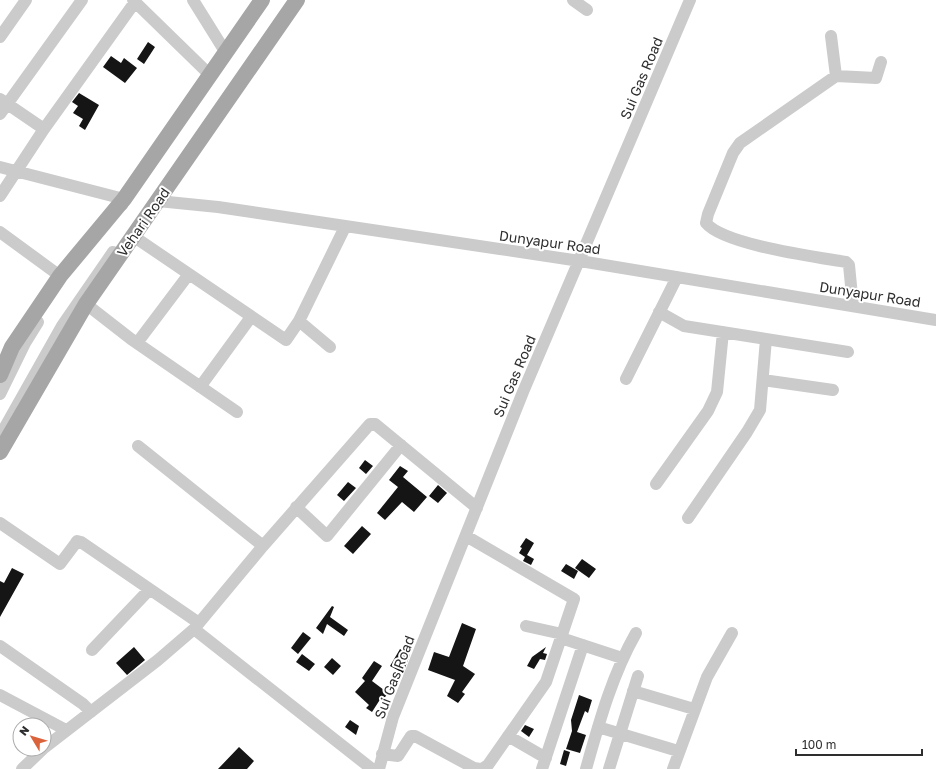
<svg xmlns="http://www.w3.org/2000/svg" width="936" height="769" font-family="'Golos Text',sans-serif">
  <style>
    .building { fill: #151515 }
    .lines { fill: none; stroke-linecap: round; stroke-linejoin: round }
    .minor { stroke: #cbcbcb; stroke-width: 12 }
    .major { stroke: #a6a6a6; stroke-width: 16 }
    .labels { text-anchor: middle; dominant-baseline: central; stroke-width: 4; stroke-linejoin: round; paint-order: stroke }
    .street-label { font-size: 14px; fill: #2e2e2e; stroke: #fff }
  </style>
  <rect width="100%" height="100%" fill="#fff"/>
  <path class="building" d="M148 42 155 47 144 64 137 59Z
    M111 56 121 63 124 58 137 68 125 83 103 67Z
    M79 93 99 105 85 130 79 126 83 119 73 113 78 106 72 102Z
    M365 460 373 466 366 474 359 468Z
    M400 466 408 471 403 477 427 497 414 512 402 502 385 520 377 513 398 487 389 480Z
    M348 482 356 488 344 501 337 495Z
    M438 485 447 493 438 503 429 496Z
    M362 526 371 534 353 554 344 546Z
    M526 538 534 543 527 555 534 559 531 565 523 561 525 557 519 553 522 548 520 547Z
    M582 559 596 569 589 578 575 568Z
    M566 564 578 571 574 579 561 571Z
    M12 568 24 574 0 617V581L4 583Z
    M332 606 334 607 330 617 348 630 344 636 327 624 323 634 316 628Z
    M462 623 476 629 463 666 475 674 462 692 465 694 458 703 447 696 455 680 428 670 434 652 449 657Z
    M303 632 311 638 298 654 291 648Z
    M134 647 145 660 127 675 116 663Z
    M546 647 543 653 547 654 545 660 540 659 534 669 527 666 532 657Z
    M400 649 410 655 403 673 390 666Z
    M302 654 315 664 309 671 296 662Z
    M332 658 341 666 333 675 324 667Z
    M374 661 382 666 372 681 388 693 383 700 381 698 372 712 366 708 369 705 355 692 365 681 362 678Z
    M579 695 592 700 588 713 585 711 577 732 586 735 580 753 566 749 572 731 571 720Z
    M350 720 359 726 356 735 345 727Z
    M525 725 534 729 529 737 521 731Z
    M239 747 254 761 247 769H218Z
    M564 750 570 752 566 766 560 764Z"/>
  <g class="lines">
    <path class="minor" d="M133 0 210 75
      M193 0 226 53
      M573 0 587 10
      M831 36 836 76
      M0 37 26 0
      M0 99 44 129
      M0 114 82 0
      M0 167 124 199 122 205
      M0 196 44 129 135 2
      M152 206 158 201 218 207 580 261 936 320
      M0 232 60 276
      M133 236 286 340 299 321 345 227
      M86 304 131 339 237 412
      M853 306 849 265 846 262C817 257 724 245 706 223L708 214 733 153 740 143 836 76 876 78 881 62
      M659 312 684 326 848 352
      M299 321 330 347
      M137 343 189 274
      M626 379 677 277
      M763 380 833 390
      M200 387 251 317
      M0 394 25 343 38 322
      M0 436 62 326 113 252
      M138 446 263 546
      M656 484 708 411 717 392 723 332
      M296 507 327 536 401 445
      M688 518 747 432 760 410 766 339
      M0 523 60 564 75 544 77 541 81 542 199 623
      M466 536 574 599 546 682 488 765 482 769
      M526 626 562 634
      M194 629 372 769
      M561 638 622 658
      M0 646 83 704 91 712
      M92 650 149 590
      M633 691 694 709
      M0 695 66 730
      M598 727 678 751
      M508 736 546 758
      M44 748 158 660 194 629 263 546 370 424H375L477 508
      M382 754 398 756 411 736H415L474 768 480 769
      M22 769 43 749
      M379 769 393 717 523 392 690 0
      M542 769 583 645
      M586 769C599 723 612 675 636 633
      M609 769 638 676
      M673 769 707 677 732 633"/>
    <path class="major" d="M0 375 12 347 60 276 124 199 262 0
      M0 452 86 304 297 0"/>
  </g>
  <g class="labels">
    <g class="street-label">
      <text transform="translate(641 78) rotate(-67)">Sui Gas Road</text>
      <text transform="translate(143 222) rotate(-55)">Vehari Road</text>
      <text transform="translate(550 242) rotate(8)">Dunyapur Road</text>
      <text transform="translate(870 294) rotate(9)">Dunyapur Road</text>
      <text transform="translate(514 376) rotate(-67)">Sui Gas Road</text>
      <text transform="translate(394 677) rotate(-69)">Sui Gas Road</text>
    </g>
  </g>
  <g transform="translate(32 737) rotate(308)"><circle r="19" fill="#ffffff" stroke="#ababab"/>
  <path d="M0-3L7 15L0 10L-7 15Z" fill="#db633b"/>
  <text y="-6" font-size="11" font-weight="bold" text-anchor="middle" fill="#2e2e2e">N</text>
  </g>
  <path d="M796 749v6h126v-6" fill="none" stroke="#2e2e2e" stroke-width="2"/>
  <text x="802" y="749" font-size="12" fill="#2e2e2e" stroke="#ffffff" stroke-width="3" paint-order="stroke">100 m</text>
</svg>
